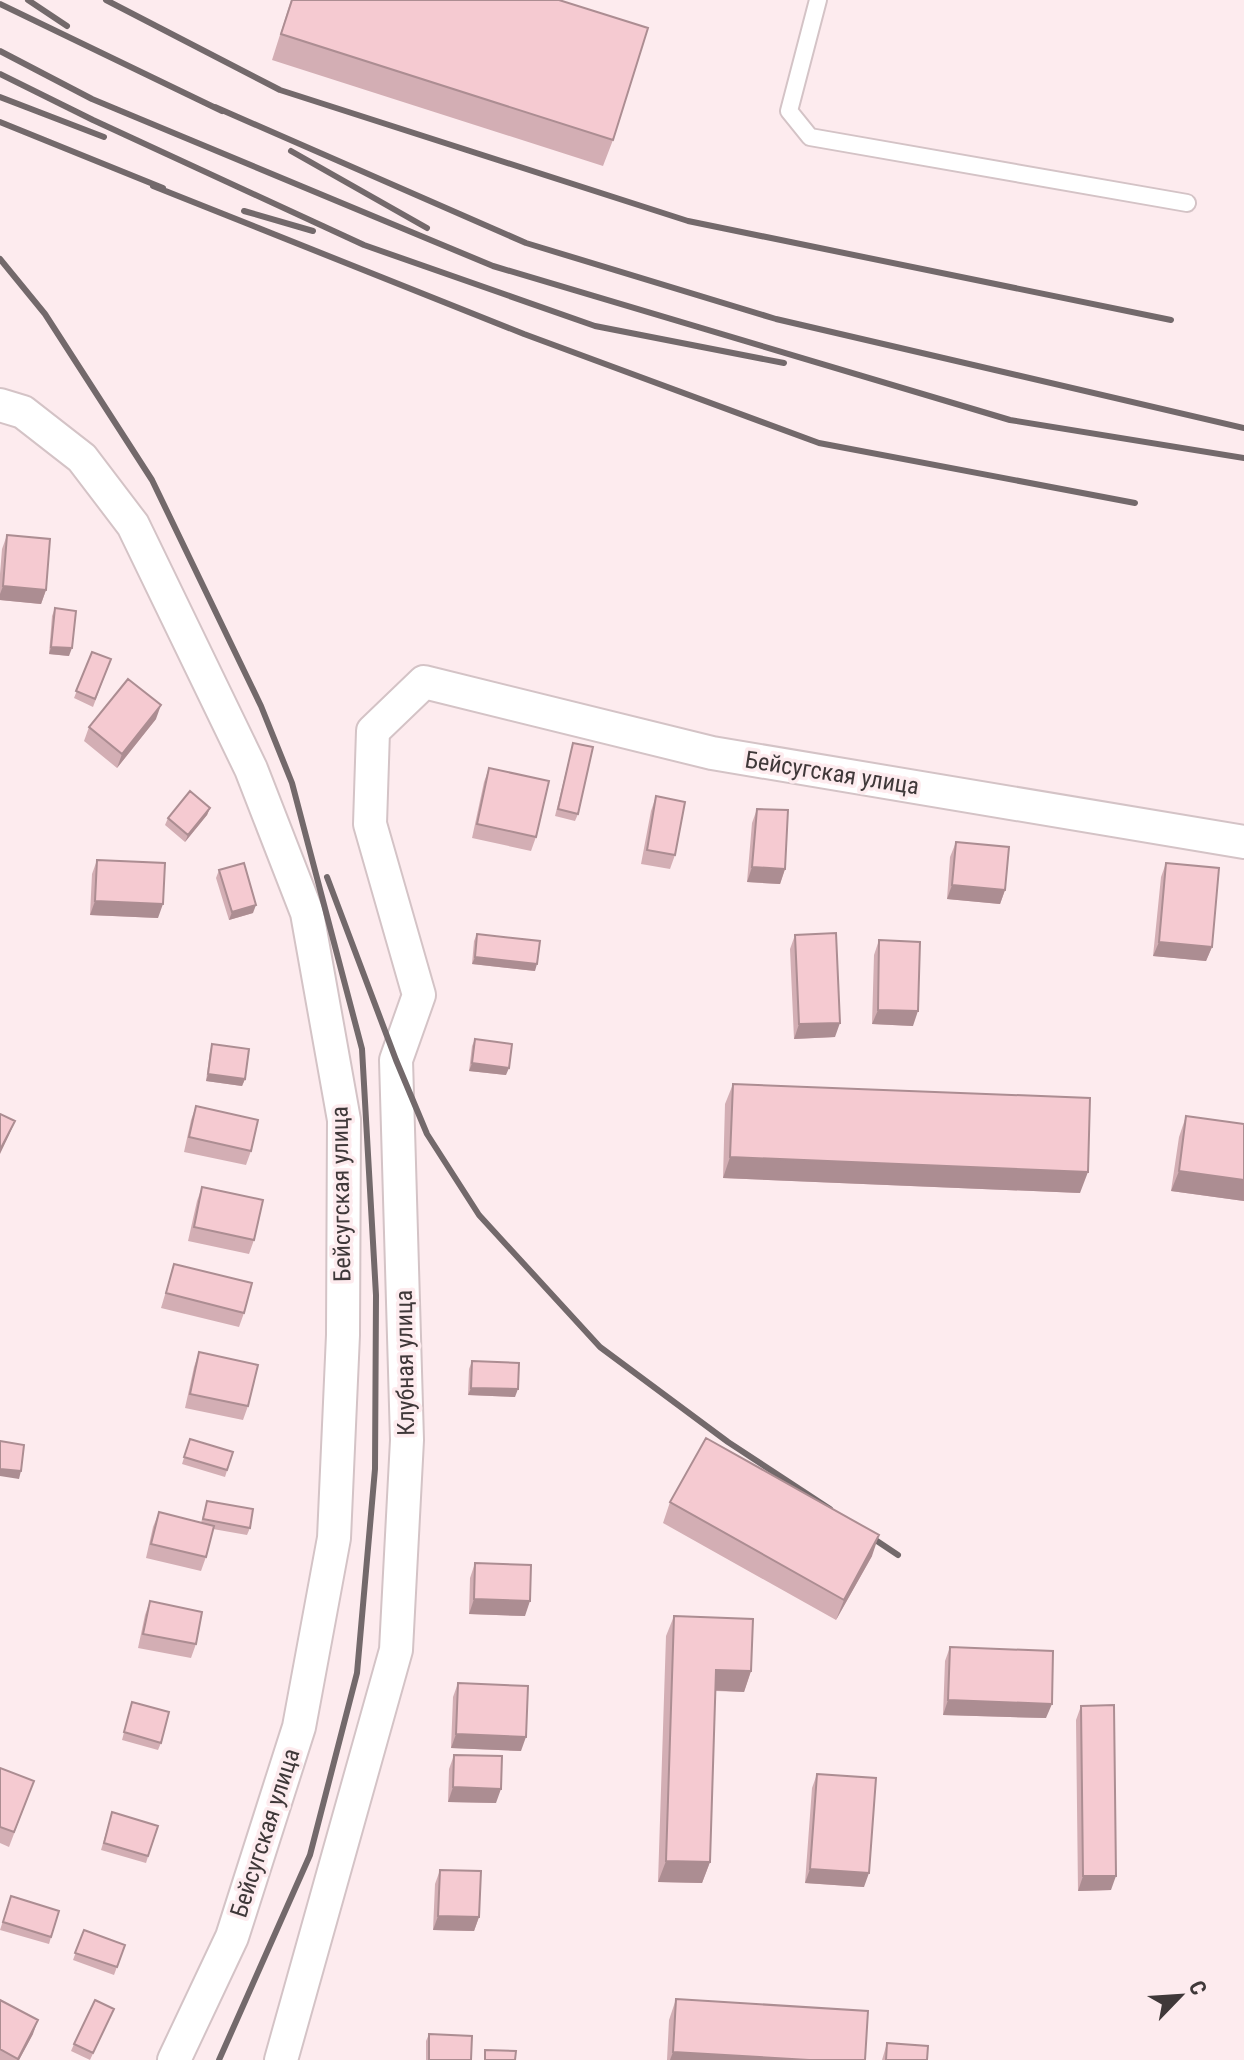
<svg xmlns="http://www.w3.org/2000/svg" width="1244" height="2060" font-family="'Roboto Condensed',sans-serif">
  <style>
    .lines { fill: none; stroke-linecap: round; stroke-linejoin: round }
    .lane-casing { stroke: #d4c3c6; stroke-width: 20 }
    .street-casing { stroke: #d4c3c6; stroke-width: 36 }
    .lane { stroke: #fff; stroke-width: 16 }
    .street { stroke: #fff; stroke-width: 32 }
    .rail { stroke: #73696b; stroke-width: 6 }
    .wall { fill: #d3aeb4 }
    .shaded-wall { fill: #ac8d92 }
    .building { fill: #f5cad1; stroke: #ac8d92; stroke-width: 2 }
    .labels { text-anchor: middle; dominant-baseline: central; stroke-width: 7; stroke-linejoin: round; paint-order: stroke }
    .street-label { font-size: 24px; fill: #3f3839; stroke: #fdebee }
  </style>
  <rect width="100%" height="100%" fill="#fdebee"/>
  <g class="lines">
    <g class="lane-casing">
      <path id="lane" d="M818 0 789 111 810 137 1187 203"/>
    </g>
    <g class="street-casing">
      <path id="street" d="M0 405 23 412 82 458 133 525 251 769 307 913 344 1120 343 1335 334 1538 299 1727 232 1937 174 2060
        M281 2060 396 1650 407 1440 396 1060 419 995 370 824 373 731 424 682 712 753 1244 842"/>
    </g>
    <use href="#lane" class="lane"/>
    <use href="#street" class="street"/>
    <path class="rail" d="M28 0 67 26
      M106 0 280 90 688 221 1171 320
      M0 4 222 111
      M0 51 92 99 493 266 1010 420 1244 458
      M0 74 93 120 364 245 595 326 784 363
      M0 97 104 137
      M215 107 526 243 776 319 1244 428
      M0 122 163 188
      M291 151 427 228
      M153 186 524 334 819 443 1135 503
      M244 211 313 231
      M0 259 45 314 152 480 261 706 292 783 362 1049 376 1295 375 1469 357 1673 310 1855 219 2060
      M327 877 396 1060 427 1134 479 1215 600 1347 728 1442 830 1509
      M859 1529 898 1555"/>
  </g>
  <path class="wall" d="M291 0H559L613 140 603 166 272 60Z
    M7 535 46 590 41 604 0 600V574L2 549Z
    M55 608 69 656 49 654 52 616Z
    M92 652 111 659 93 707 74 698Z
    M156 719 117 768 84 741 89 727Z
    M573 743 578 814 575 821 555 816Z
    M489 768 536 837 531 851 472 838 484 782Z
    M656 796 675 855 670 869 641 864 651 811Z
    M210 808 207 815 185 842 165 825 168 818Z
    M757 809 785 869 780 884 747 882 752 823Z
    M956 842 1005 890 1000 904 947 899 950 857Z
    M97 860 158 918 90 915 92 874Z
    M1166 863 1212 947 1206 961 1153 956 1161 877Z
    M219 870 253 913 229 920 216 878Z
    M477 934 535 971 472 964 474 941Z
    M795 935 835 1037 794 1039 790 949Z
    M879 940 913 1026 872 1024 874 955Z
    M475 1039 506 1075 469 1071 472 1046Z
    M212 1044 245 1079 242 1086 206 1081 210 1051Z
    M733 1084 1080 1193 723 1178 725 1104Z
    M196 1106 251 1151 246 1165 184 1152 191 1120Z
    M1186 1116 1244 1124V1201L1171 1191 1179 1137Z
    M202 1187 254 1240 249 1254 188 1241 197 1201Z
    M174 1264 244 1313 239 1327 161 1308Z
    M199 1352 248 1406 243 1420 185 1408 194 1367Z
    M472 1361 515 1397 468 1395 469 1369Z
    M190 1439 233 1452 225 1477 182 1464Z
    M207 1501 250 1528 247 1535 213 1529 206 1557 201 1571 146 1558 153 1527 159 1512 201 1523Z
    M670 1502 872 1556 836 1620 663 1523Z
    M475 1563 525 1616 469 1614 470 1578Z
    M150 1601 196 1644 191 1658 138 1648 145 1615Z
    M674 1616 751 1671 744 1692 715 1691 710 1862 702 1883 658 1882 666 1636Z
    M950 1647 1046 1718 943 1715 945 1661Z
    M458 1683 521 1751 451 1748 453 1697Z
    M132 1702 161 1743 158 1750 122 1740Z
    M1081 1706 1111 1890 1078 1891 1076 1720Z
    M454 1755 496 1803 448 1802 449 1769Z
    M0 1768 34 1781 9 1847 0 1843Z
    M817 1774 864 1887 805 1883 812 1788Z
    M110 1819 158 1826 146 1863 101 1850Z
    M440 1870 479 1917 474 1931 433 1930 435 1884Z
    M11 1896 59 1911 49 1944 0 1930Z
    M84 1930 125 1945 114 1975 73 1960Z
    M676 1999 865 2060H667L669 2020Z
    M0 2000 33 2034 19 2060H0Z
    M114 2009 90 2060 71 2051 74 2044Z
    M429 2034 471 2060H426V2041Z
    M887 2043 927 2060H882Z"/>
  <path class="shaded-wall" d="M3 586 46 590 41 604 0 600V594Z
    M51 647 72 648 69 656 49 654Z
    M161 705 156 719 117 768 122 754Z
    M210 808 207 815 185 842 188 835Z
    M752 867 785 869 780 884 747 882Z
    M952 885 1005 890 1000 904 947 899Z
    M95 901 163 904 158 918 90 915Z
    M256 905 253 913 229 920 232 912Z
    M1159 942 1212 947 1206 961 1153 956Z
    M475 957 537 964 535 971 472 964Z
    M878 1010 918 1011 913 1026 872 1024Z
    M840 1023 835 1037 794 1039 799 1024Z
    M472 1063 509 1068 506 1075 469 1071Z
    M208 1074 245 1079 242 1086 206 1081Z
    M15 1121 9 1135 0 1154V1150Z
    M730 1157 1088 1172 1080 1193 723 1178Z
    M1179 1171 1244 1180V1201L1171 1191Z
    M471 1388 518 1389 515 1397 468 1395Z
    M0 1469 21 1471 19 1479 0 1476Z
    M879 1535 872 1556 836 1620 844 1600Z
    M474 1599 530 1601 525 1616 469 1614Z
    M716 1670 751 1671 744 1692 708 1690Z
    M948 1700 1052 1704 1046 1718 943 1715Z
    M456 1734 526 1737 521 1751 451 1748Z
    M453 1787 501 1789 496 1803 448 1802Z
    M666 1861 710 1862 702 1883 658 1882Z
    M810 1869 869 1873 864 1887 805 1883Z
    M1083 1876H1116L1111 1890 1078 1891Z
    M438 1916 479 1917 474 1931 433 1930Z
    M38 2020 33 2034 19 2060H17Z
    M673 2052 809 2060H670Z"/>
  <path class="building" d="M292 0H559L648 28 613 140 281 34Z
    M7 535 50 539 46 590 3 586Z
    M55 608 76 611 72 648 51 647Z
    M92 652 111 659 95 699 76 691Z
    M128 679 161 705 122 754 89 727Z
    M573 743 593 747 578 814 558 809Z
    M489 768 549 781 536 837 477 824Z
    M190 791 210 808 188 835 168 818Z
    M656 796 685 802 675 855 647 850Z
    M757 809 788 810 785 869 752 867Z
    M956 842 1009 847 1005 890 952 885Z
    M97 860 165 863 163 904 95 901Z
    M244 863 256 905 232 912 219 870Z
    M1166 863 1219 868 1212 947 1159 942Z
    M836 933 840 1023 799 1024 795 935Z
    M477 934 540 941 537 964 475 957Z
    M879 940 920 942 918 1011 878 1010Z
    M475 1039 512 1044 509 1068 472 1063Z
    M212 1044 249 1049 245 1079 208 1074Z
    M733 1084 1090 1098 1088 1172 730 1157Z
    M196 1106 258 1120 251 1151 189 1137Z
    M0 1114 15 1121 0 1150Z
    M1186 1116 1244 1124V1180L1179 1171Z
    M202 1187 263 1200 254 1240 194 1227Z
    M174 1264 252 1283 244 1313 166 1293Z
    M199 1352 258 1365 248 1406 190 1394Z
    M472 1361 519 1363 518 1389 471 1388Z
    M706 1438 879 1535 844 1600 670 1502Z
    M190 1439 233 1452 227 1470 184 1457Z
    M0 1441 24 1445 21 1471 0 1469Z
    M207 1501 253 1509 250 1528 203 1519Z
    M159 1512 214 1526 206 1557 151 1544Z
    M475 1563 531 1565 530 1601 474 1599Z
    M150 1601 202 1612 196 1644 143 1634Z
    M674 1616 753 1619 751 1671 716 1670 710 1862 666 1861Z
    M950 1647 1053 1651 1052 1704 948 1700Z
    M458 1683 528 1686 526 1737 456 1734Z
    M132 1702 169 1712 161 1743 124 1732Z
    M1114 1705 1116 1876H1083L1081 1706Z
    M454 1755 502 1756 501 1789 453 1787Z
    M0 1768 34 1781 14 1832 0 1827Z
    M817 1774 876 1778 869 1873 810 1869Z
    M112 1812 158 1826 148 1856 104 1843Z
    M440 1870 481 1871 479 1917 438 1916Z
    M11 1896 59 1911 51 1937 3 1922Z
    M84 1930 125 1945 117 1967 75 1953Z
    M676 1999 868 2011 865 2060H809L673 2052Z
    M0 2000 38 2020 18 2059 0 2049Z
    M95 2000 114 2009 93 2053 74 2044Z
    M429 2034 472 2036 471 2060H429Z
    M887 2043 928 2046 927 2060H886Z
    M485 2050 516 2051 515 2060H485Z"/>
  <g class="labels">
    <g class="street-label">
      <text transform="translate(832 773) rotate(9)">Бейсугская улица</text>
      <text transform="translate(341 1194) rotate(-91)">Бейсугская улица</text>
      <text transform="translate(405 1363) rotate(-91)">Клубная улица</text>
      <text transform="translate(265 1833) rotate(-72)">Бейсугская улица</text>
    </g>
  </g>
  <g transform="translate(1180 1996) rotate(65)" stroke="#fdebee" stroke-width="6" paint-order="stroke">
  <path d="M0-6L14 30L0 20L-14 30Z" fill="#3f3839"/>
  <text y="-12" font-size="22" font-weight="bold" text-anchor="middle" fill="#3f3839">С</text>
  </g>
</svg>
